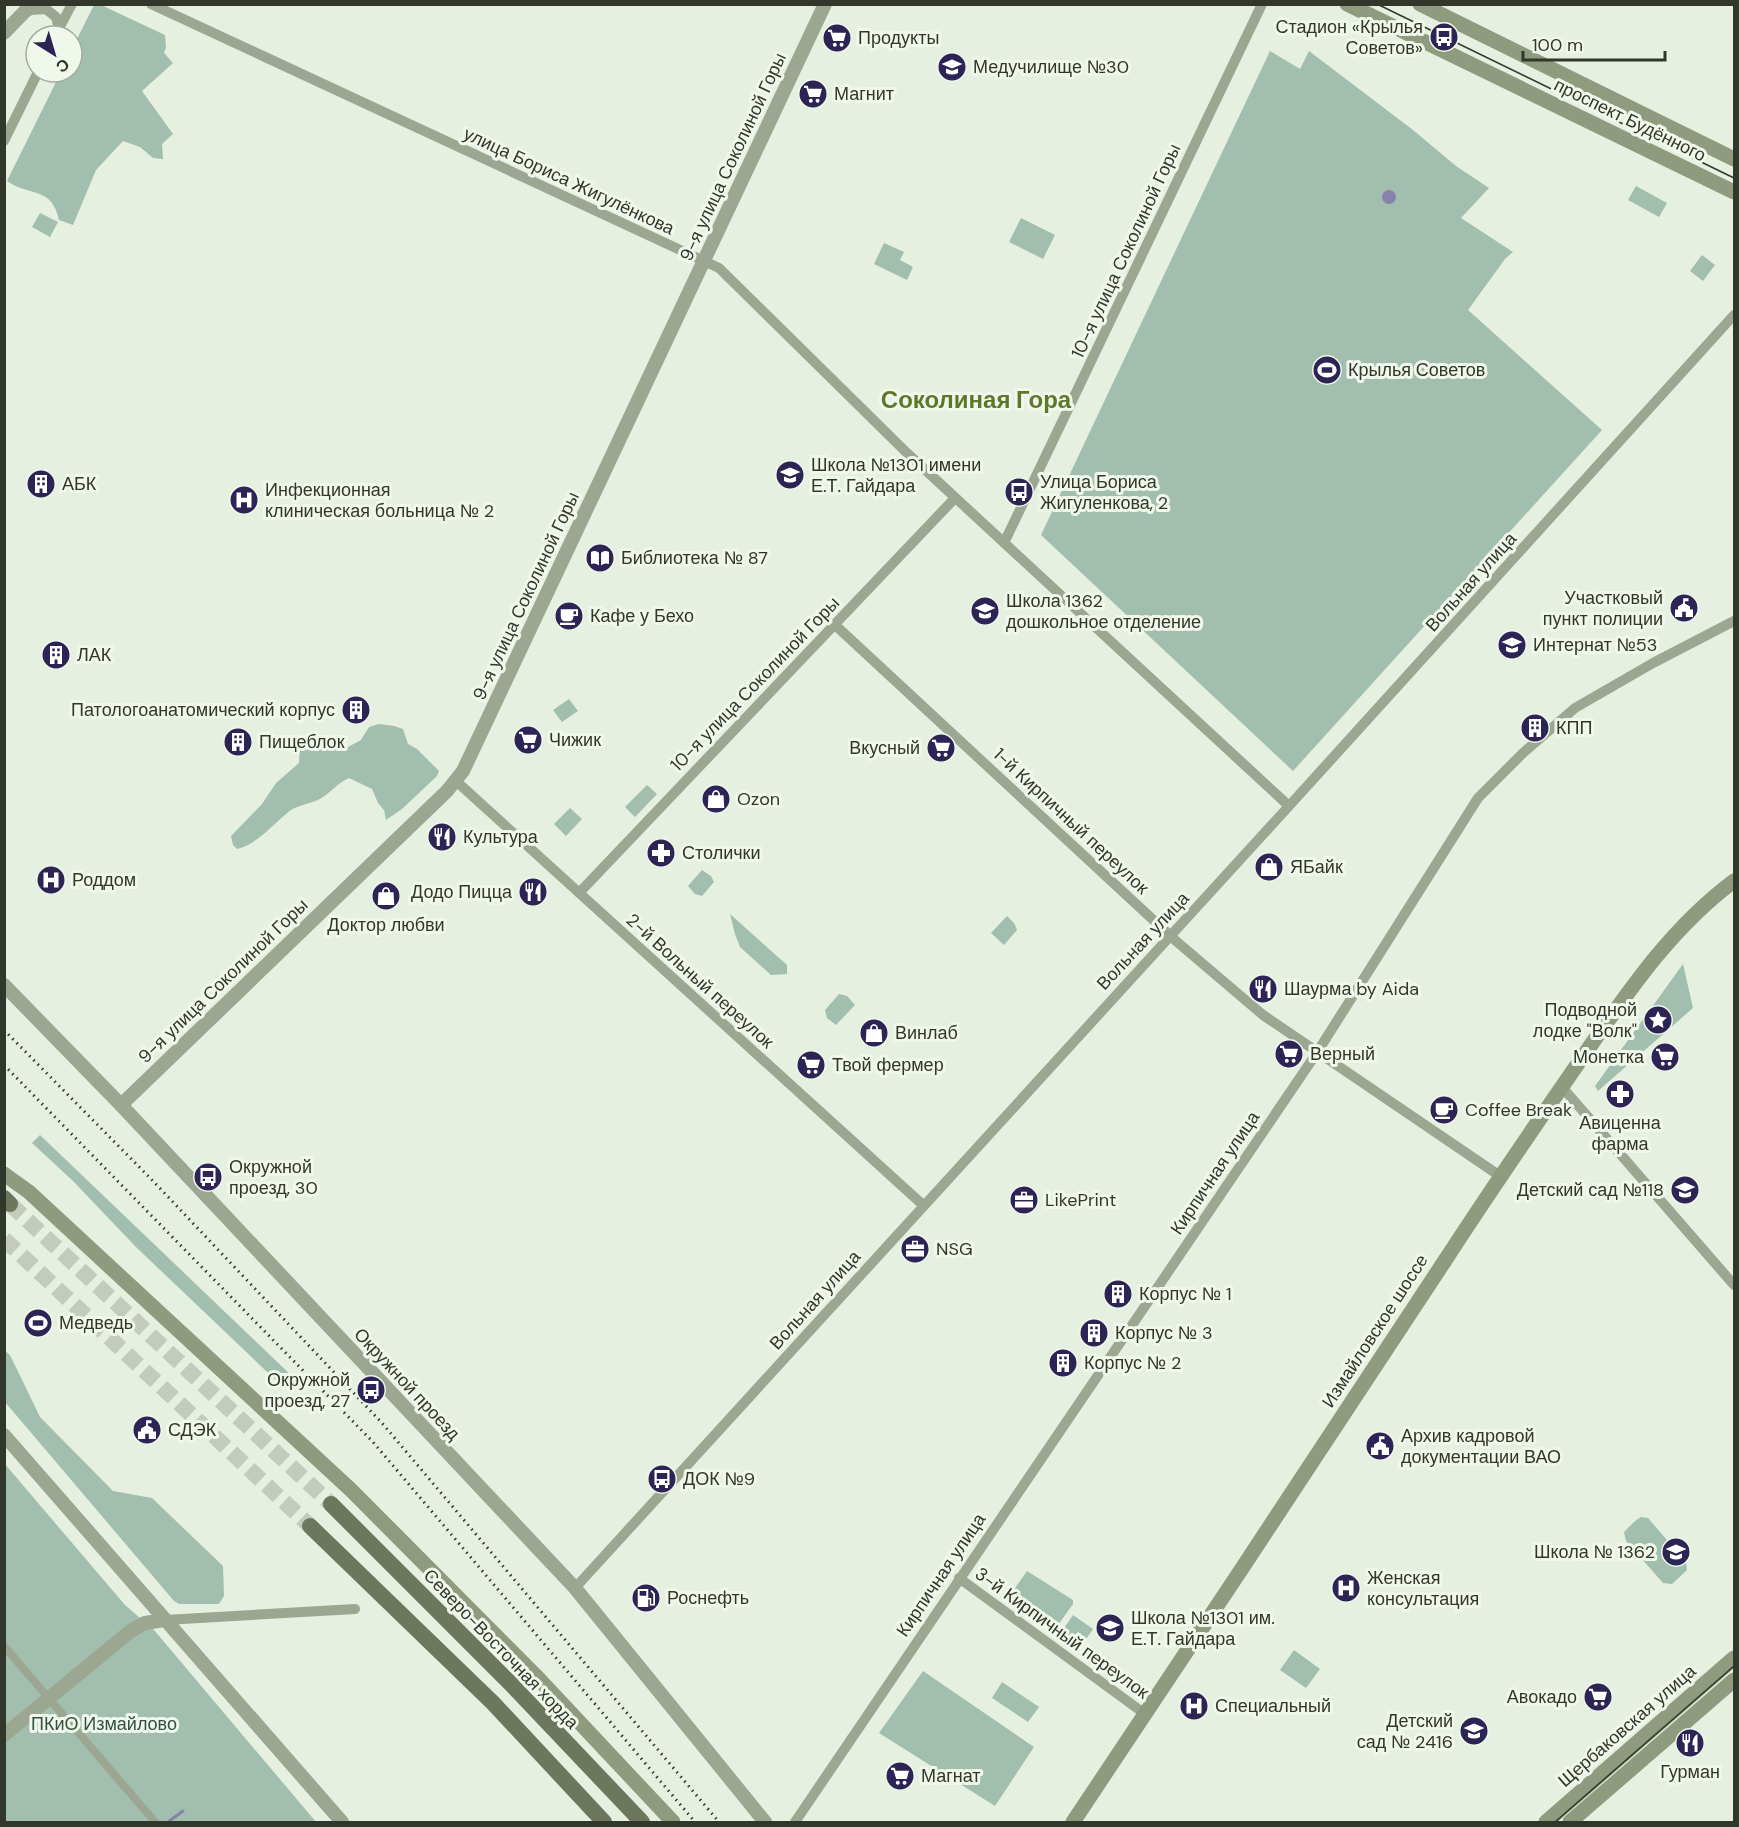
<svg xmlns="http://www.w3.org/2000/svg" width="1739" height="1827" font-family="'DM Sans',sans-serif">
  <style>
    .green { fill: #a1beae }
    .water { fill: #8782ab }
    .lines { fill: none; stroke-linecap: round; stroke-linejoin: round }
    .stream { stroke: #8782ab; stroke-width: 3 }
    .primary-tunnel { stroke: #c2cbbc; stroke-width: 16; stroke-dasharray: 16 8; stroke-linecap: butt }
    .pedestrian { stroke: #9ba790; stroke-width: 8 }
    .minor { stroke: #9ba790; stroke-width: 10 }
    .tertiary { stroke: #9ba790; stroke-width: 14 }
    .secondary { stroke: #8e9b7e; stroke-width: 15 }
    .primary { stroke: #6c775d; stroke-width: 16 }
    .tram { stroke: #32372b; stroke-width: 1.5 }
    .rail { stroke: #32372b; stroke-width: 3; stroke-dasharray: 1.5 4.5; stroke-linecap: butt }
    .labels { text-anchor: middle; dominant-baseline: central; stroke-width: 6; stroke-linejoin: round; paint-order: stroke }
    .poi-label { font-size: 18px; fill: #32372b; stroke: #f0f8ec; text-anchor: start }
    .street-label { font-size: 18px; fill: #32372b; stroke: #f0f8ec }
    .park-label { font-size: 18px; fill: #315240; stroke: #f0f8ec }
    .district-label { font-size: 24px; font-weight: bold; fill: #5e782b; stroke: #f0f8ec }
  </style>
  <rect width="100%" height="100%" fill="#e6f0e0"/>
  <path class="green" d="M94 5H101L165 35 166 47 164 53 173 63 142 91 173 134 162 144 163 159 153 158 140 147 123 141 96 170 73 225 59 220C52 186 30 197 7 181L61 72H72V49Z
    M1270 51 1300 69 1309 51 1413 130 1456 166 1489 188 1461 218 1513 252 1505 259 1468 310 1602 430 1293 771 1041 535Z
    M1636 186 1667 203 1659 217 1628 200Z
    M40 213 58 222 50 237 32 227Z
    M1021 218 1055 235 1043 259 1009 242Z
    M884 243 904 252 900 260 913 267 907 280 874 264Z
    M1702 255 1715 265 1703 281 1690 271Z
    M569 699 578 711 562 722 553 710Z
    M379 724 394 726 403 729 408 744 417 749 439 771 437 776 402 809 386 820 384 810 378 803 372 789 349 778C337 783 330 794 318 800 309 804 299 805 291 810 274 823 258 844 237 849L233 845 231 836 262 804 276 783 299 763 300 746 317 735 320 739 338 746 348 747 361 740 369 727Z
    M647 785 657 794 635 817 625 807Z
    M570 808 582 819 566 836 554 824Z
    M702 870 711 876 714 882 702 896 695 894 688 886Z
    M730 914 787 965V974L771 975 740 947 735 934Z
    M1007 916 1014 923 1017 930 1004 945 991 933Z
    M1683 964 1693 1008 1598 1091 1595 1086Z
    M839 994 847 996 855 1005 836 1025 827 1018 825 1010Z
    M40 1135 294 1378 284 1388 136 1247 73 1181 32 1143Z
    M4 1350 10 1355 40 1417 113 1491 152 1498 223 1566 224 1596 219 1604H179L174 1601 5 1402Z
    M4 1463 125 1605 154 1630 316 1822H5Z
    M1641 1517 1648 1518 1686 1562 1687 1570 1672 1584 1663 1583 1626 1541 1624 1532 1635 1521Z
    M1027 1571 1073 1600V1604L1058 1625 1012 1596 1013 1591Z
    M1073 1615 1093 1629 1082 1645 1062 1631Z
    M1294 1650 1320 1669 1306 1688 1280 1670Z
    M923 1671 1034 1747 995 1806 879 1733Z
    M1002 1682 1039 1707 1028 1722 992 1698Z"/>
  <path class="water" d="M1382 197a7 7 0 1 1 14 0a7 7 0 1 1-14 0Z"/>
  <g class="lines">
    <path class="stream" d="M168 1822 183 1811"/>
    <path class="primary-tunnel" d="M10 1204 331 1504
      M4 1239 310 1526"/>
    <path class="pedestrian" d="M4 1646 155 1822"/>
    <path class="minor" d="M151 4 719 268 907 453 1289 806
      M25 13 31 10 46 9 56 17 59 29
      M55 36 72 4
      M4 141 38 72
      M1004 543 1262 4
      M834 624 1176 941 1263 1015 1500 1176
      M456 781 923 1205
      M579 893 955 498
      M1562 1087 1734 1285
      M959 1578 1145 1714
      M575 1588 1289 806 1734 315
      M165 1620 355 1609
      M795 1822 1318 1051 1478 798 1523 753 1575 708 1653 663 1734 621"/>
    <path class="tertiary" d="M4 33 32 4
      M4 985 121 1105 575 1588 765 1822
      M121 1105 447 791 463 771 825 4
      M4 1435 342 1822
      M4 1735 132 1630 145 1623 165 1620"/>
    <path class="secondary" d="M1347 4 1734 192
      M1420 4 1734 159
      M4 1174 29 1192 351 1490 536 1676 673 1822
      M1073 1822C1197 1636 1322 1449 1444 1262 1487 1196 1532 1130 1577 1065 1624 998 1668 930 1734 881
      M1546 1822 1734 1658
      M1570 1822 1734 1680"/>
    <path class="primary" d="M4 1198 10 1204
      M331 1504 510 1683 642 1822
      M310 1526 493 1703 604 1822"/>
    <path class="tram" d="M1377 4 1734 178
      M1555 1822 1734 1666"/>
    <path class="rail" d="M4 1030 154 1182 382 1423 719 1822
      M4 1065 373 1442 695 1822"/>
  </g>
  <defs>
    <g id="bus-disc" transform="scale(1.5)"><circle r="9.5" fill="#2c2454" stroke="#f0f8ec"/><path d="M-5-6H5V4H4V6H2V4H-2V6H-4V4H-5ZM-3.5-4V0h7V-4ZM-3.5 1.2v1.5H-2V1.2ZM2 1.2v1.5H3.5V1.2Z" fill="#fff"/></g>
    <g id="supermarket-disc" transform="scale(1.5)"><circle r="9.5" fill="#2c2454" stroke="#f0f8ec"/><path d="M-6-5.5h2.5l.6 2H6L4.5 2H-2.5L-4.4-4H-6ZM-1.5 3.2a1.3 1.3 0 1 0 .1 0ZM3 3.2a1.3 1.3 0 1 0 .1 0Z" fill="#fff"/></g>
    <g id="university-disc" transform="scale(1.5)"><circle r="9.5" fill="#2c2454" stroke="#f0f8ec"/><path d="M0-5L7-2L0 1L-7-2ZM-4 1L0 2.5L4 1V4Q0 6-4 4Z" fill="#fff"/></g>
    <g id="stadium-disc" transform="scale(1.5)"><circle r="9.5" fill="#2c2454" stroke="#f0f8ec"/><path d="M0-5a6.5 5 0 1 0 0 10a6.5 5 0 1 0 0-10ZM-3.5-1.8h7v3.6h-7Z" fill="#fff"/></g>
    <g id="school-disc" transform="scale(1.5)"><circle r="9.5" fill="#2c2454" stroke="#f0f8ec"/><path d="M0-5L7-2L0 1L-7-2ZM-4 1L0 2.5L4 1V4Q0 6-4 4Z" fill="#fff"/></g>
    <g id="building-disc" transform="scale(1.5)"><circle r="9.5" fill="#2c2454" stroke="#f0f8ec"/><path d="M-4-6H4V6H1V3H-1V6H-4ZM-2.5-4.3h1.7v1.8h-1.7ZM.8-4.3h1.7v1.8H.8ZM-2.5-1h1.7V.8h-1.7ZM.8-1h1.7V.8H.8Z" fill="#fff"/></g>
    <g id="hospital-disc" transform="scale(1.5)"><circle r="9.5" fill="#2c2454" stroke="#f0f8ec"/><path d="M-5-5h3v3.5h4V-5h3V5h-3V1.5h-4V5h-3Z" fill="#fff"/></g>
    <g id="library-disc" transform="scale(1.5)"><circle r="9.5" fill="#2c2454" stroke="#f0f8ec"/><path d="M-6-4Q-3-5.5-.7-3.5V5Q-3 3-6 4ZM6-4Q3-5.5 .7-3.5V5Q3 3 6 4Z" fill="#fff"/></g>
    <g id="civic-disc" transform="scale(1.5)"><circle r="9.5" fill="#2c2454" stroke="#f0f8ec"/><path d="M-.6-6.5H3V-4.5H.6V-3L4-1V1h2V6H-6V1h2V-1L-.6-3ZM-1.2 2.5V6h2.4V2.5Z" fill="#fff"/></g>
    <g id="cafe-disc" transform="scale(1.5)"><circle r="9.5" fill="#2c2454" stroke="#f0f8ec"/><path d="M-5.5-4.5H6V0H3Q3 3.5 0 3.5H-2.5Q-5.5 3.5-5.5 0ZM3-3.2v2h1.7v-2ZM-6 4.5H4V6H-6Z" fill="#fff"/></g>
    <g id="shop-disc" transform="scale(1.5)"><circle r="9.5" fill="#2c2454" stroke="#f0f8ec"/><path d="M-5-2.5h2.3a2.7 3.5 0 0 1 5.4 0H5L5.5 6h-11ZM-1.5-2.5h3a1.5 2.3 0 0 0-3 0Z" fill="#fff"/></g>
    <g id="restaurant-disc" transform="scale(1.5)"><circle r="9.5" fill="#2c2454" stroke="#f0f8ec"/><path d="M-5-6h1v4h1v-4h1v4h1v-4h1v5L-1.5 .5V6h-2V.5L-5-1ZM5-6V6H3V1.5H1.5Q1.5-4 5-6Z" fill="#fff"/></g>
    <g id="pharmacy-disc" transform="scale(1.5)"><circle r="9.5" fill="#2c2454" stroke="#f0f8ec"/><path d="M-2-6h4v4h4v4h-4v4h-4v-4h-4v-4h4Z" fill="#fff"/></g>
    <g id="sight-disc" transform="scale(1.5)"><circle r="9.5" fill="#2c2454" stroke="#f0f8ec"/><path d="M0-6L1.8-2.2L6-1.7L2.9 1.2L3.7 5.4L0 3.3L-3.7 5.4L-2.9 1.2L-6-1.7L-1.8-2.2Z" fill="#fff"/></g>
    <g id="office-disc" transform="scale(1.5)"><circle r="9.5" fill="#2c2454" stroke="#f0f8ec"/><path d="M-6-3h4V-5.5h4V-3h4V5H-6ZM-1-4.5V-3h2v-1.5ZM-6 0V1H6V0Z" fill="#fff"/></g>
    <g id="fuel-disc" transform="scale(1.5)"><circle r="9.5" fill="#2c2454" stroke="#f0f8ec"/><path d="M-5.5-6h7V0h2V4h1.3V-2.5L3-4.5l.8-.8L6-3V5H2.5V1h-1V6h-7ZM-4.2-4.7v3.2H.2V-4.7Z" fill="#fff"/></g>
  </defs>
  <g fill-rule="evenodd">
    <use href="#bus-disc" x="1444" y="37"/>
    <use href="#supermarket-disc" x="837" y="38"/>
    <use href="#university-disc" x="952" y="67"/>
    <use href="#supermarket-disc" x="813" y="94"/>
    <use href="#stadium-disc" x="1327" y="370"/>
    <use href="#school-disc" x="790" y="475"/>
    <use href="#building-disc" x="41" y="484"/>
    <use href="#bus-disc" x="1019" y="492"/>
    <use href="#hospital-disc" x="244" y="500"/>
    <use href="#library-disc" x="600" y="558"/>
    <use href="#civic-disc" x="1684" y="608"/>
    <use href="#school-disc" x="985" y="611"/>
    <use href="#cafe-disc" x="569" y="616"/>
    <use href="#school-disc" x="1512" y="645"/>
    <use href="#building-disc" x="56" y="655"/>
    <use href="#building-disc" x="356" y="710"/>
    <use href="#building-disc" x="1535" y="728"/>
    <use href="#supermarket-disc" x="528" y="740"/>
    <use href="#building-disc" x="238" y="742"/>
    <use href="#supermarket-disc" x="941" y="748"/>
    <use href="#shop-disc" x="716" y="799"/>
    <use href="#restaurant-disc" x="442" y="837"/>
    <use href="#pharmacy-disc" x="661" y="853"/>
    <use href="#shop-disc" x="1269" y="867"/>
    <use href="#hospital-disc" x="51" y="880"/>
    <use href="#restaurant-disc" x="533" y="892"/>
    <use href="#shop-disc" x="386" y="896"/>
    <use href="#restaurant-disc" x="1263" y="989"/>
    <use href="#sight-disc" x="1658" y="1020"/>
    <use href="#shop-disc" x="874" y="1033"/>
    <use href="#supermarket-disc" x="1289" y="1054"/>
    <use href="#supermarket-disc" x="1665" y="1057"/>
    <use href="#supermarket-disc" x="811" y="1065"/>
    <use href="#pharmacy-disc" x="1620" y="1094"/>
    <use href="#cafe-disc" x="1444" y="1110"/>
    <use href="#bus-disc" x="208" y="1177"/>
    <use href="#school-disc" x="1685" y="1190"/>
    <use href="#office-disc" x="1024" y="1200"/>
    <use href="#office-disc" x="915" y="1249"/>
    <use href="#building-disc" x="1118" y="1294"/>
    <use href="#stadium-disc" x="38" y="1323"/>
    <use href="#building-disc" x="1094" y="1333"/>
    <use href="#building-disc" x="1063" y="1363"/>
    <use href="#bus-disc" x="371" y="1390"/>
    <use href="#civic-disc" x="147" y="1430"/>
    <use href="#civic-disc" x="1380" y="1446"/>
    <use href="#bus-disc" x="662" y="1479"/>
    <use href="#school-disc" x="1676" y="1552"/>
    <use href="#hospital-disc" x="1346" y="1588"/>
    <use href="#fuel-disc" x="646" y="1598"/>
    <use href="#school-disc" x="1110" y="1628"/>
    <use href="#supermarket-disc" x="1598" y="1697"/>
    <use href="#hospital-disc" x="1194" y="1706"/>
    <use href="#school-disc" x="1474" y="1731"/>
    <use href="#restaurant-disc" x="1690" y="1743"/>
    <use href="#supermarket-disc" x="900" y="1776"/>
  </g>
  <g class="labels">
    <g class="poi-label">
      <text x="1423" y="27" text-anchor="end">Стадион «Крылья<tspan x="1423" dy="21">Советов»</tspan></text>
      <text x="858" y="38">Продукты</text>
      <text x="973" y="67">Медучилище №30</text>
      <text x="834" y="94">Магнит</text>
      <text x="1348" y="370">Крылья Советов</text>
      <text x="811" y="465">Школа №1301 имени<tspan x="811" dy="21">Е.Т. Гайдара</tspan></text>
      <text x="1040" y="482">Улица Бориса<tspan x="1040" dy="21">Жигуленкова, 2</tspan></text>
      <text x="62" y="484">АБК</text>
      <text x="265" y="490">Инфекционная<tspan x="265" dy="21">клиническая больница № 2</tspan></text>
      <text x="621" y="558">Библиотека № 87</text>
      <text x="1663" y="598" text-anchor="end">Участковый<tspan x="1663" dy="21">пункт полиции</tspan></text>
      <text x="1006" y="601">Школа 1362<tspan x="1006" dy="21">дошкольное отделение</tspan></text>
      <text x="590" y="616">Кафе у Бехо</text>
      <text x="1533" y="645">Интернат №53</text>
      <text x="77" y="655">ЛАК</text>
      <text x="335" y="710" text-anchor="end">Патологоанатомический корпус</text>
      <text x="1556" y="728">КПП</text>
      <text x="549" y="740">Чижик</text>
      <text x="259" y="742">Пищеблок</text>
      <text x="920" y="748" text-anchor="end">Вкусный</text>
      <text x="737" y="799">Ozon</text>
      <text x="463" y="837">Культура</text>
      <text x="682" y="853">Столички</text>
      <text x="1290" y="867">ЯБайк</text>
      <text x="72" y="880">Роддом</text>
      <text x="512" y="892" text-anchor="end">Додо Пицца</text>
      <text x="386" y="925" text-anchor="middle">Доктор любви</text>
      <text x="1284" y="989">Шаурма by Aida</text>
      <text x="1637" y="1010" text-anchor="end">Подводной<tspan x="1637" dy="21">лодке "Волк"</tspan></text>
      <text x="895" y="1033">Винлаб</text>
      <text x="1310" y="1054">Верный</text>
      <text x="1644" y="1057" text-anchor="end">Монетка</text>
      <text x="832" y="1065">Твой фермер</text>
      <text x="1465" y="1110">Coffee Break</text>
      <text x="1620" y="1123" text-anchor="middle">Авиценна<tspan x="1620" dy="21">фарма</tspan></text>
      <text x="229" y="1167">Окружной<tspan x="229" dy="21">проезд, 30</tspan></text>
      <text x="1664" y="1190" text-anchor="end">Детский сад №118</text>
      <text x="1045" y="1200">LikePrint</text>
      <text x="936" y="1249">NSG</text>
      <text x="1139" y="1294">Корпус № 1</text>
      <text x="59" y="1323">Медведь</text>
      <text x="1115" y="1333">Корпус № 3</text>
      <text x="1084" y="1363">Корпус № 2</text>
      <text x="350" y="1380" text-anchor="end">Окружной<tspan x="350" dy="21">проезд, 27</tspan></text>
      <text x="168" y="1430">СДЭК</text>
      <text x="1401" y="1436">Архив кадровой<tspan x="1401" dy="21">документации ВАО</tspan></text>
      <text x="683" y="1479">ДОК №9</text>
      <text x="1655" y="1552" text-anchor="end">Школа № 1362</text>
      <text x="1367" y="1578">Женская<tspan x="1367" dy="21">консультация</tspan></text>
      <text x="667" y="1598">Роснефть</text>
      <text x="1131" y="1618">Школа №1301 им.<tspan x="1131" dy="21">Е.Т. Гайдара</tspan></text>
      <text x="1577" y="1697" text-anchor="end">Авокадо</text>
      <text x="1215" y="1706">Специальный</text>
      <text x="1453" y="1721" text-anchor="end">Детский<tspan x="1453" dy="21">сад № 2416</tspan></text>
      <text x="1690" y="1772" text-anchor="middle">Гурман</text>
      <text x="921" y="1776">Магнат</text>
    </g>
    <g class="street-label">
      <text transform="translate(1630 120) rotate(26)">проспект Будённого</text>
      <text transform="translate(733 157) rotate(-65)">9-я улица Соколиной Горы</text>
      <text transform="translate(569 181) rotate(25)">улица Бориса Жигулёнкова</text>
      <text transform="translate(1126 251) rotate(-65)">10-я улица Соколиной Горы</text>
      <text transform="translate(1471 582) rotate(-48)">Вольная улица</text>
      <text transform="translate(526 596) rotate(-65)">9-я улица Соколиной Горы</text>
      <text transform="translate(755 684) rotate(-46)">10-я улица Соколиной Горы</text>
      <text transform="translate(1071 821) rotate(43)">1-й Кирпичный переулок</text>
      <text transform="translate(1143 941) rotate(-47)">Вольная улица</text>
      <text transform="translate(223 981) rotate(-44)">9-я улица Соколиной Горы</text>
      <text transform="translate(700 981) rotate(42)">2-й Вольный переулок</text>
      <text transform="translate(1215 1173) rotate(-56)">Кирпичная улица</text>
      <text transform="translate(815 1300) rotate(-48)">Вольная улица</text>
      <text transform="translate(1375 1331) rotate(-57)">Измайловское шоссе</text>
      <text transform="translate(407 1384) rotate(47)">Окружной проезд</text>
      <text transform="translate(941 1575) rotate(-56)">Кирпичная улица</text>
      <text transform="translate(1062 1633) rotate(36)">3-й Кирпичный переулок</text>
      <text transform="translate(501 1649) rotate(46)">Северо-Восточная хорда</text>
      <text transform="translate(1627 1726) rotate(-41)">Щербаковская улица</text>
    </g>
    <g class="park-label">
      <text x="104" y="1724">ПКиО Измайлово</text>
    </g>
    <g class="district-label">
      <text x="976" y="399">Соколиная Гора</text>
    </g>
  </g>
  <rect width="1739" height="1827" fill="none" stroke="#32372b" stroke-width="12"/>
  <g transform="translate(54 54) rotate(143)"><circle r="28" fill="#f0f8ec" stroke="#a4ab9f" stroke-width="1.5"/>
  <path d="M0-4.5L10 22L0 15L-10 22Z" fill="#2c2454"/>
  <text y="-9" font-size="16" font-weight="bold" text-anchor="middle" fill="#32372b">С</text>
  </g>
  <path d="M1523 51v9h142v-9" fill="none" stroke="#32372b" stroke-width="3"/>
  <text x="1532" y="51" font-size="18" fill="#32372b" stroke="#f0f8ec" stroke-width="4.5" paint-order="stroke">100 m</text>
</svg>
